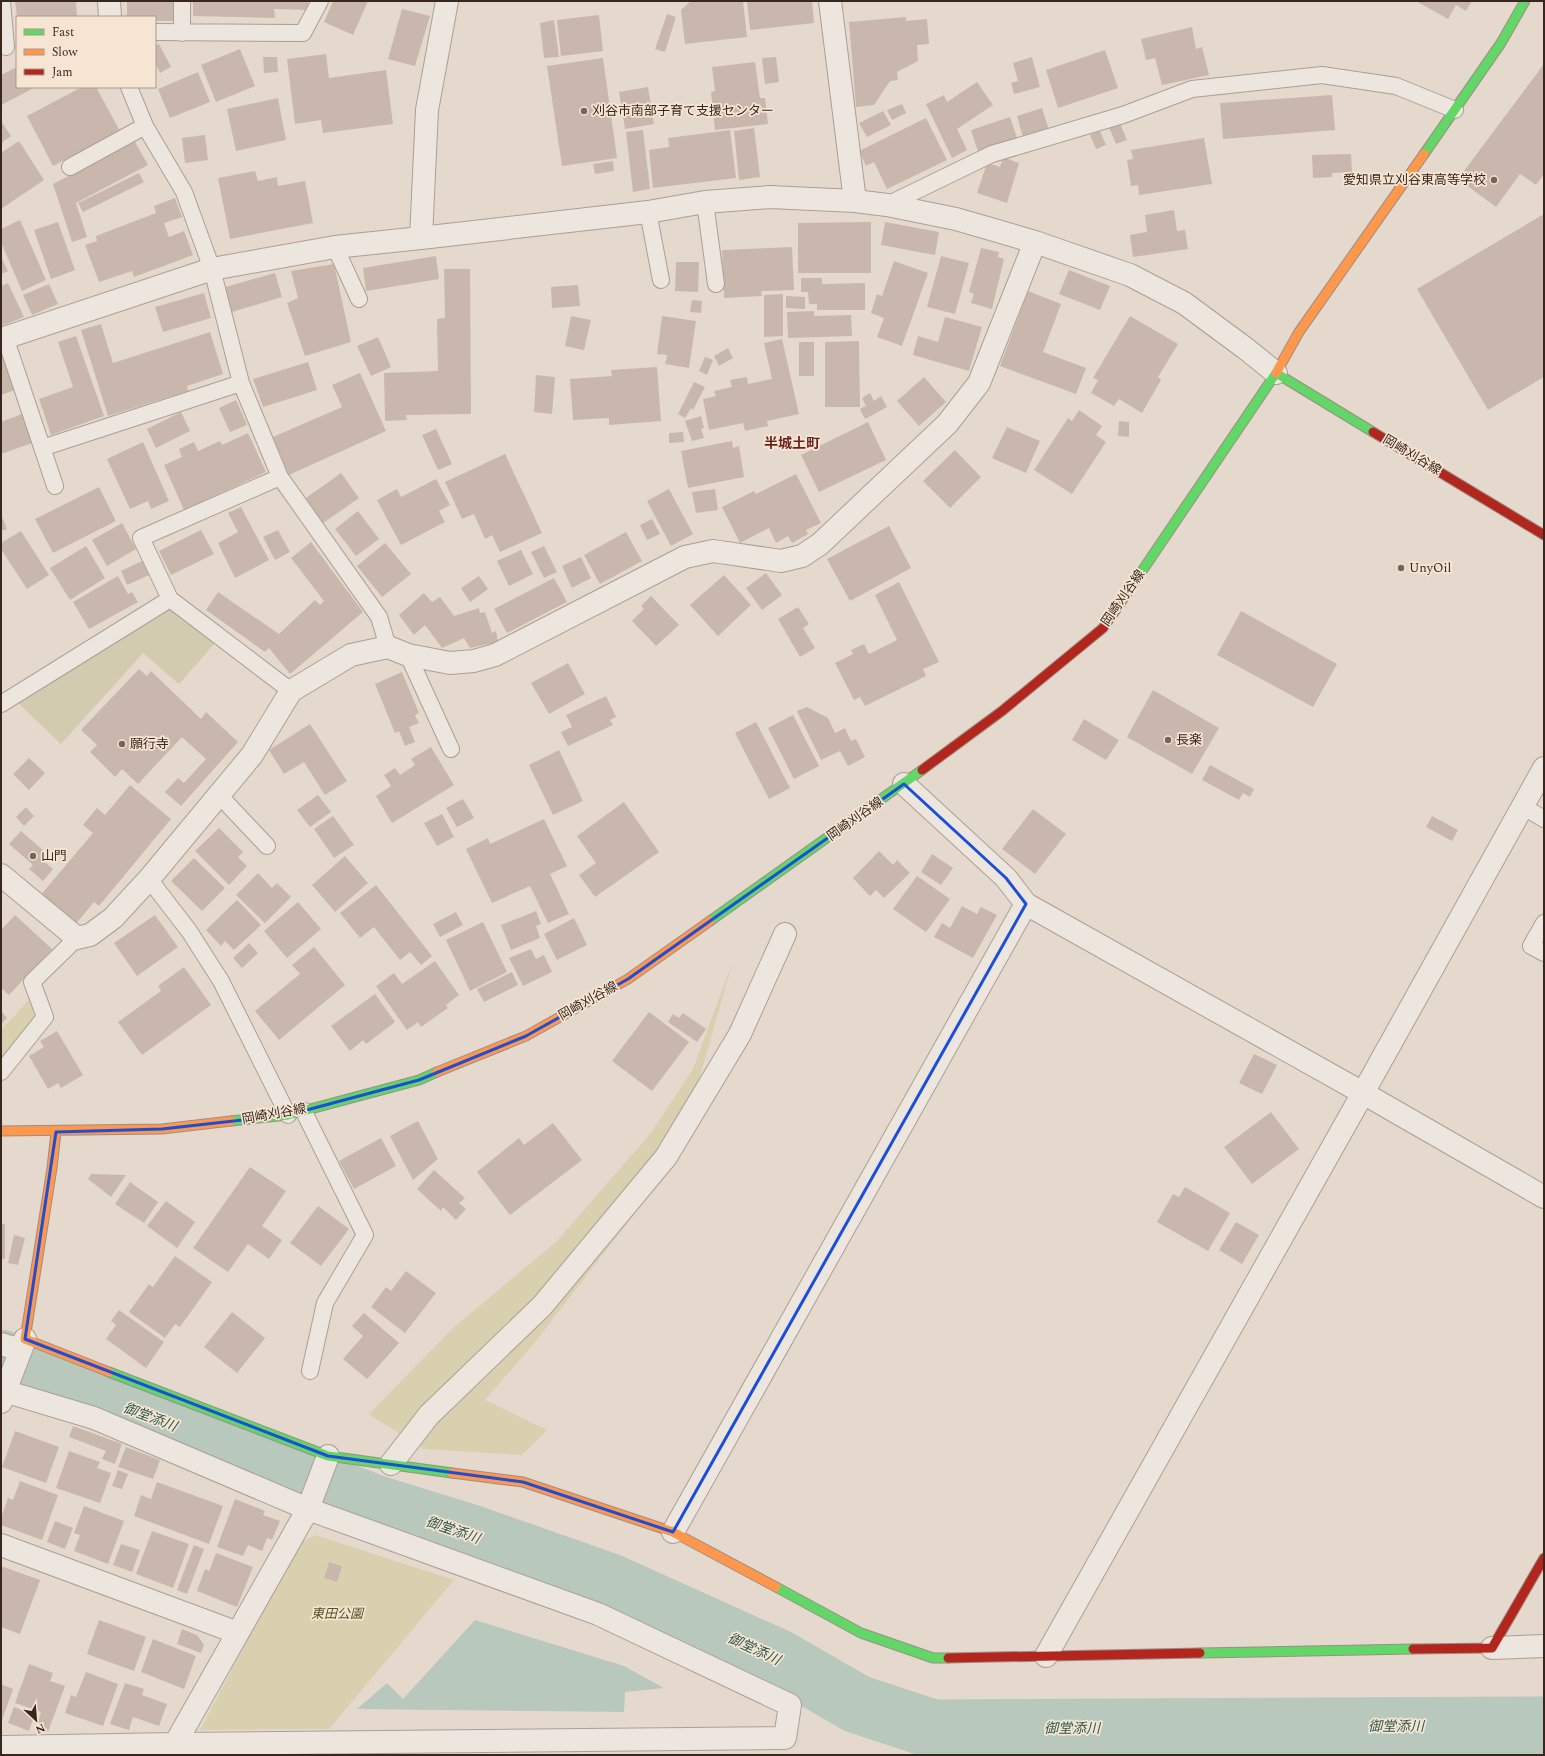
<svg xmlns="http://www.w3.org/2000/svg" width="1545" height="1756" font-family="Spectral,'Noto Sans JP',serif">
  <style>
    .green { fill: #d8d0af }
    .cemetery { fill: #d2cbaf }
    .water { fill: #b8c8bc }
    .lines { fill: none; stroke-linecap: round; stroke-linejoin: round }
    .river { stroke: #b8c8bc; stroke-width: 59 }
    .building { fill: #c9b7ae }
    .lane-casing { stroke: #aa9f96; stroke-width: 18 }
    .street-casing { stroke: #aa9f96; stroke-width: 24 }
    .fast-casing { stroke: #9a8e86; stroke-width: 11 }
    .slow-casing { stroke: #9a8e86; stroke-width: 11 }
    .jam-casing { stroke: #9a8e86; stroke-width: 11 }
    .lane { stroke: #ede6df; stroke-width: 16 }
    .street { stroke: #ede6df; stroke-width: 22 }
    .fast { stroke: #63d668; stroke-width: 9 }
    .slow { stroke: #ff974d; stroke-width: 9 }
    .jam { stroke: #b3261e; stroke-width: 9 }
    .marked { fill: none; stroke: #1d4ed8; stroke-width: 3; stroke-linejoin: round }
    .poi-dot { fill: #75655b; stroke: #f6e5d3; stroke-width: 1.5 }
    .labels { text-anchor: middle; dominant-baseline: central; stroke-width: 3.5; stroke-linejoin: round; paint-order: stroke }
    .poi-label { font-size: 13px; fill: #39261e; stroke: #f6e5d3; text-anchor: start }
    .street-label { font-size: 13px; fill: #39261e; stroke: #f6e5d3 }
    .park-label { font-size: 13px; font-style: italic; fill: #525524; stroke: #f6e5d3 }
    .neighbourhood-label { font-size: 14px; font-weight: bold; fill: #661f1d; stroke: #f6e5d3 }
    .water-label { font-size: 14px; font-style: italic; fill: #2d594e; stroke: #f6e5d3 }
  </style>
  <rect width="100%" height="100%" fill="#e5d9cd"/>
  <path class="green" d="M733 961 676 1160 532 1346 485 1400 547 1430 522 1455 423 1449 369 1414 453 1328 557 1241 650 1134 693 1069Z
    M31 998 36 1016 1 1060V1030Z
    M315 1535 454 1580 329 1729 200 1730 298 1544Z"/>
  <path class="cemetery" d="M169 608 215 643 179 684 143 653 61 744 16 701Z"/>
  <path class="water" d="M475 1620 624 1666 664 1688 625 1692 624 1712 357 1709 387 1683 403 1699Z"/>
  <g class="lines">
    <path class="river" d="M1 1359 377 1505 471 1534 608 1582 779 1659 857 1704 933 1729 1544 1726"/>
  </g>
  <path class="building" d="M15 1H76L77 17H17Z
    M127 1H173V21H155V17H127Z
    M193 1H308V10L274 9 275 18 193 16Z
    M333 1H368L353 35 324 22Z
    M691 1H743L747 37 685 44 681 10Z
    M747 1H812L814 23 750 30Z
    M1416 1H1472L1466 11 1456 5 1448 19Z
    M402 9 430 16 415 66 388 59Z
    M667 14 676 17 665 52 655 49Z
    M599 15 603 51 561 56 557 20Z
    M906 17V21L927 19 929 44 917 45 918 61 897 72 898 80 890 81 874 105 856 107 849 22Z
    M554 20 559 57 544 58 540 23Z
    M1192 27 1196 49 1202 47 1209 75 1162 85 1155 58 1146 60 1141 39Z
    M159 44 171 67 160 73 155 62V46Z
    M240 49 255 86 216 102 201 65Z
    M1105 50 1118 88 1058 108 1046 70Z
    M326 54 329 78 386 70 393 124 323 133 321 120 295 124 287 59Z
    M263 57H277L278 72 264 73Z
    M776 57 779 82 765 84 762 58Z
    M1032 57 1040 87 1014 94 1011 83 1018 81 1013 63Z
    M603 58 617 158 562 166 547 66Z
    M755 62 760 98H765L768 124 715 130 711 92 715 91 712 67Z
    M1544 64V174L1536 185 1520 174 1496 207 1458 179Z
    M17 67V87H31L32 89 1 105V75Z
    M198 72 210 102 170 118 158 89Z
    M977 82 993 105 957 129 967 150 952 158 926 104 944 95 947 102Z
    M82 87H96L120 131 53 166 27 116Z
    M648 87 654 124 625 129 619 92Z
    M1332 95 1335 130 1223 139 1220 103Z
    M278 98 286 140 236 151 227 109Z
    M902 104 906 113 892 120 887 110Z
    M1042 108 1049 130 1023 137 1017 116Z
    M883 111 891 125 867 137 859 123Z
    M1010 117 1017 138 978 152 971 130Z
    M926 118 947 160 887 189 874 162 866 166 859 151Z
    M1 121 11 136 1 143Z
    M1119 121 1127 140 1116 144 1108 125Z
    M754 128 760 177 739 180 734 131Z
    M643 130 650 189 633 192 626 132Z
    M730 130 736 178 653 188 649 150 669 147 668 138Z
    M1100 131 1106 145 1096 149 1090 135Z
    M205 135 208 160 185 163 182 138Z
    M1204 138 1212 184 1139 195 1138 185 1131 186 1127 160 1133 159 1131 150Z
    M19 141 44 180 1 209V153Z
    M135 142 148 165 76 203 87 237 72 242 53 184Z
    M1351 154 1352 172 1332 173V177L1313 178 1312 155Z
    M1003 157 1019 163 1007 203 977 193 987 163 1000 167Z
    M613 161 614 171 595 174 593 164Z
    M255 171 258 181 277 177 278 186 305 181 313 223 230 239 218 178Z
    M139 173 144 182 83 212 78 203Z
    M175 198 182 217 164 223 169 237 184 231 193 255 134 277 132 271 99 282 85 245 97 241 96 236 156 213 154 206Z
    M1174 210 1177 231 1185 230 1188 249 1133 257 1130 235 1147 232 1145 215Z
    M1544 214V377L1488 410 1417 289Z
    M20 220 46 280 22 291 1 242V229Z
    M58 222 75 270 51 279 34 230Z
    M871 222V273H798V223Z
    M885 222 939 232 935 255 881 245Z
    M792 247 794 290 761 291 762 296 724 298 722 250Z
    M981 248 999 252 998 257 1004 259 992 309 971 303 974 294 969 292Z
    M436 256 439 279 366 291 363 268Z
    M941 256 969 263 955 314 927 307Z
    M1 257 8 271 1 274Z
    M894 261 928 273 902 346 877 337 884 318 871 313 877 294 882 296Z
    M676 262H699L698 292 675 291Z
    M334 264 351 342 305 356 287 303 298 298 291 271Z
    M444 269H470L471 414 406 415 407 420 385 421 384 373 438 371 437 319 445 318Z
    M1069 270 1110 286 1100 310 1059 294Z
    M275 273 282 297 232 312 225 287Z
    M801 278H822V284L865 283V310H817V304H809L808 292H801Z
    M8 283 24 317 1 326V286Z
    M49 284 58 304 32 315 23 295Z
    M578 285 580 306 552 308 551 287Z
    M1028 291 1061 304 1043 352 1086 368 1076 394 1000 366Z
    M204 293 211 318 163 332 155 307Z
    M783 294V336L764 337V295Z
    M786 296 805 297V309L786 308Z
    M692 300 702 301 701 313 690 312Z
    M814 311V316L851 315 852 336 788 338 787 312Z
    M571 316 591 320 584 350 565 346Z
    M662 316 696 321 689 368 665 364 667 355 657 354Z
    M1130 316 1178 344 1158 377 1161 380 1142 413 1119 399 1114 406 1091 393 1098 380 1093 378Z
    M945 317 982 327 969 371 913 355 918 336 938 342Z
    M101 324 113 363 210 332 223 374 187 386 188 391 108 416 81 330Z
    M76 336 104 416 51 435 39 399 73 387 58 342Z
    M378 337 391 367 371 376 357 346Z
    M782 339 799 414 767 421 768 426 745 431 743 423 709 430 703 399 716 396 714 391 732 387 730 380 747 377 748 384 772 379 764 343Z
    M859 341 860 407H825V342Z
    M799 342H814V376H799Z
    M728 348 733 358 719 366 714 356Z
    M3 355 15 390 1 395V356Z
    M705 357 713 360 707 375 699 371Z
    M308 362 317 390 263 407 253 379Z
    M657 367 661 421 609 425V418L573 420 570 379 612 376 611 370Z
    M360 373 386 431 289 475 273 437 342 407 332 385Z
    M536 375 555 377 552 414 534 412Z
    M924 377 946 402 919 426 897 401Z
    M694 382 705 387 693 410 691 408 685 418 678 414Z
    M870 393 874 401 881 396 887 407 865 419 860 409 866 406 862 398Z
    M236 400 247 425 230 432 219 408Z
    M1079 410 1102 426 1096 435 1106 442 1072 494 1034 470 1068 418 1072 421Z
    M181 412 190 431 156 448 147 429Z
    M22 414 32 443 1 454V422Z
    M701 416 704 428 701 429 704 438 692 441 685 421Z
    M1119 421 1129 422V437L1118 436Z
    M868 422 886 460 819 492 801 455Z
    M1007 427 1040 441 1026 473 992 458Z
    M436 429 452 464 438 470 422 435Z
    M683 432 684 442 669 443V433Z
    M248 433 266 472 184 510 164 465 182 457 179 449 194 442 198 451 220 441 222 445Z
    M732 441 733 448 739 446 744 477 688 488 681 451Z
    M143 442 169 501 151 509 148 501 130 509 107 459Z
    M955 450 981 477 950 508 923 481Z
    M505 454 542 533 500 552 492 535 485 539 474 514 462 519 445 482Z
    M341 473 359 498 323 523 306 498Z
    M796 474 821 523 806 530 808 534 792 543 788 536 776 543 769 528 740 543 722 507 754 491 756 494Z
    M436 479 450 505 439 511 445 522 401 545 377 500 397 489 401 497Z
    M99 487 116 521 53 553 35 519Z
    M669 489 693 534 671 546 647 501Z
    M715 489 718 510 696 513 692 492Z
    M241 507 269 560 235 578 218 543 238 532 228 513Z
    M358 511 379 539 356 556 335 529Z
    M1 514 7 529 1 531Z
    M652 519 660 534 647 540 640 525Z
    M122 523 136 549 107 566 92 540Z
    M889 526 911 568 850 601 827 559Z
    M201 530 214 554 171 575 159 551Z
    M278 530 290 552 275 560 263 537Z
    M21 531 49 575 27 589 1 549V543Z
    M626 532 642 561 600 584 584 555Z
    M311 542 363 612 290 674 269 648 265 652 206 610 218 592 279 634 315 600 320 605 324 601 291 558Z
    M385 543 411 574 382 597 357 566Z
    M86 546 105 578 70 600 50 568Z
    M544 546 557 572 544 578 531 552Z
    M521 550 533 574 509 586 497 561Z
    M581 557 591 578 572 588 562 566Z
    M142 561 149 575 127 585 121 571Z
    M766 573 782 595 762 610 746 588Z
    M724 575 751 605 718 636 690 605Z
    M118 576 128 594 132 592 138 602 89 629 73 602Z
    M479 576 488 589 470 602 461 588Z
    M554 578 567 602 507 633 494 609Z
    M899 582 939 662 923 669 926 676 865 706 860 697 854 700 835 663 853 654 851 650 864 644 869 654 897 640 875 595Z
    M424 593 432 602 440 597 454 616 479 608 480 613 485 612 492 633 496 631 498 642 470 648 464 638 442 648 425 625 414 635 399 615Z
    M651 596 679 625 656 646 632 621 644 609 641 606Z
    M798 607 809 624 803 628 815 648 800 657 778 619Z
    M1241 611 1337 664 1313 707 1217 655Z
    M568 663 585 694 549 714 531 683Z
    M139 669 147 676 151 671 201 719 206 712 238 742 181 806 165 792 178 778 184 783 206 759 182 737 138 784 122 769 115 777 90 752 97 745 81 730Z
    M402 672 419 713 415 715 419 723 409 727 415 742 405 746 399 731 395 733 375 684Z
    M1153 690 1219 728 1192 774 1127 737Z
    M606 696 616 717 610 720 613 725 568 746 561 732 572 727 566 715Z
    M807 707 828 718 835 733 845 728 851 741 856 739 865 757 848 766 840 751 821 760 797 711Z
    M793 715 819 766 794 779 768 728Z
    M1084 719 1119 740 1106 760 1072 740Z
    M756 722 790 788 769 799 735 733Z
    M310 724 347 781 325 795 304 762 284 774 269 750Z
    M431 747 454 785 392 823 376 796 391 786 384 775 395 768 400 775 415 765 411 759Z
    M559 750 583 801 553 815 529 765Z
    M29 758 45 773 29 790 13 774Z
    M1210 765 1254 789 1250 797 1243 793 1239 800 1202 780Z
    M130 785 171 819 99 906 94 902 74 926 39 897 93 833 83 825 97 808 105 815Z
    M318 795 331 812 310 827 297 810Z
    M463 799 474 818 457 827 446 808Z
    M624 802 659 852 595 897 579 875 596 863 577 836Z
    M26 807 34 816 24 826 16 817Z
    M1033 809 1066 834 1035 874 1002 849Z
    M442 814 454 837 437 846 424 823Z
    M333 816 354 845 334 858 314 829Z
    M1432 816 1458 830 1452 841 1426 827Z
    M544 819 567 866 550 874 569 914 548 923 530 886 492 903 466 849 488 838 490 844Z
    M219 828 243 852 238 857 247 866 229 885 195 851Z
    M21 831 46 853 40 858 53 869 43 881 29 869 33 865 9 844Z
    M879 851 893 865 897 860 910 873 884 898 876 890 870 896 853 878Z
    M932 854 953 868 941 885 921 872Z
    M345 856 368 883 335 912 312 885Z
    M194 858 225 888 202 911 171 881Z
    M258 873 272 888 277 883 291 897 265 923 236 895Z
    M917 876 950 899 926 932 893 909Z
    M376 885 432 956 421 965 410 952 400 960 374 927 360 938 340 913Z
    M237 900 261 925 234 950 225 941 221 946 206 930Z
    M298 902 321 929 287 958 264 931Z
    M962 906 977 914 981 907 997 915 973 958 934 937 942 923 950 928Z
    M536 911 541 924 536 926 540 938 511 950 501 925Z
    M456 912 463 925 440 937 433 924Z
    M15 915 52 949 9 995 1 988V930Z
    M155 915 178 947 137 976 114 943Z
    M574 918 587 945 557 960 544 934Z
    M483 922 507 972 470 991 446 940Z
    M249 943 258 953 242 968 233 958Z
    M314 947 345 985 279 1040 255 1011 300 974 292 965Z
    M531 949 536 959 544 955 552 972 523 986 509 958Z
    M435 961 459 995 446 1005 448 1008 421 1027 418 1022 407 1030 376 986 394 973 402 984Z
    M184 967 211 1005 142 1055 118 1022 161 991 158 986Z
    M512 972 518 985 484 1002 477 989Z
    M375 994 395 1022 366 1044 363 1040 350 1051 331 1026Z
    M1 1011 7 1018 1 1024Z
    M649 1012 689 1042 652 1091 612 1061Z
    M683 1013 706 1029 697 1042 668 1022 673 1014 679 1018Z
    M57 1031 83 1075 61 1088 58 1083 48 1089 29 1056 44 1047 40 1041Z
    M1254 1054 1277 1065 1262 1094 1239 1083Z
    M1271 1112 1299 1149 1252 1184 1224 1147Z
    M418 1121 438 1159 413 1180 390 1136Z
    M553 1123 582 1160 510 1215 477 1172 519 1138 524 1145Z
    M381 1138 396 1166 354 1189 339 1161Z
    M250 1167 286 1191 262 1226 282 1240 269 1259 248 1244 228 1272 193 1248Z
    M434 1170 465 1198 459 1203 466 1209 456 1220 443 1207 441 1211 417 1189Z
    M91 1174 126 1175 111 1197 88 1179Z
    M130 1182 158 1202 144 1223 115 1204Z
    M1185 1187 1230 1213 1208 1251 1157 1222 1173 1194 1179 1197Z
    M166 1201 195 1222 177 1248 147 1226Z
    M318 1206 349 1229 321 1266 290 1243Z
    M1236 1222 1259 1235 1242 1264 1219 1250Z
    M1 1224H5V1259H1Z
    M14 1235 25 1238 18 1265 8 1263Z
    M175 1256 212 1282 180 1327 175 1324 165 1338 129 1312 149 1284 153 1287Z
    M406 1271 436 1293 405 1333 371 1307 386 1287 391 1291Z
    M119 1310 164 1342 146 1368 106 1339 116 1325 111 1321Z
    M232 1312 265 1338 237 1373 204 1347Z
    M364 1313 399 1343 367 1379 343 1359 363 1336 352 1326Z
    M73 1426 122 1444 115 1464 102 1459 106 1451 69 1437Z
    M15 1431 59 1447 46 1483 2 1467Z
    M126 1447 160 1460 153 1479 118 1467Z
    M69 1451 100 1462 97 1468 111 1473 100 1503 56 1488Z
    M118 1470 128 1474 122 1489 112 1486Z
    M20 1481 58 1495 42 1540 1 1525V1518L8 1498 13 1500Z
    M157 1482 223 1506 209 1544 134 1516 141 1495 151 1499Z
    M235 1499 265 1511 263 1515 280 1521 272 1540 267 1538 262 1551 248 1545 243 1556 217 1547Z
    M84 1506 124 1521 108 1564 74 1551 80 1535 74 1533Z
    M55 1521 73 1528 65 1549 47 1542Z
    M152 1531 189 1544 173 1588 136 1574Z
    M121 1544 140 1550 132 1572 113 1565Z
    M194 1545 204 1549 187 1594 177 1590Z
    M216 1553 253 1567 237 1607 197 1591 205 1569 209 1571Z
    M329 1562 342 1566 337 1582 324 1578Z
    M1 1566 40 1580 20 1634 1 1627Z
    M99 1620 146 1637 134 1671 87 1654Z
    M182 1629 197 1635 204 1645 201 1653 177 1644Z
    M153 1639 196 1656 184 1689 141 1672Z
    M29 1664 53 1673 50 1681 65 1686 48 1732 36 1728 41 1712 15 1703Z
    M86 1672 118 1684 103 1726 65 1713 71 1695 76 1697Z
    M125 1683 144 1689 142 1695 167 1704 159 1726 133 1717 129 1730 110 1724Z
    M1 1684 13 1689 1 1723Z
    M14 1707 35 1714 29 1731 8 1723Z"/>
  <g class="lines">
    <g class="lane-casing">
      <path id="lane" d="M2 1 6 47
        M182 1V33
        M155 32 303 33 320 1
        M129 87 145 126 184 192 212 269 241 383 280 477 379 617 388 647
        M70 167 145 126
        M705 202 716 284
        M887 205 992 154 1123 115 1192 89 1322 75 1396 86 1455 110
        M648 212 661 280
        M335 247 359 299
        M5 337 55 486
        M42 448 241 383
        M280 477 141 538 170 599 291 691
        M408 655 451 749
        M1 704 170 599
        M219 795 267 846
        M1522 806 1544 819
        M149 879 189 931 221 981 288 1115
        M1544 923 1531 946 1544 953
        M1 1072 45 1017 32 982 77 938
        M303 1110 365 1235 325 1303 310 1371"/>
    </g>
    <g class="street-casing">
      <path id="street" d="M109 1 110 17
        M447 1 427 110 421 238 648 212 705 202 770 197 855 201 887 205 956 219 1035 242 1130 275 1184 303 1245 348 1276 373
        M830 1 855 201
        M1 339 212 269 335 247 421 238
        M1 875 77 938 90 935 113 918 149 879 252 755 291 691 351 655 388 647 408 655 450 663 474 661 495 655 685 557 713 551 781 561 802 556 820 544 947 424 979 383 1035 242
        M1026 904 1363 1093 1544 768
        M1 1344 21 1350
        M1 1390 94 1418 308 1509 598 1614 790 1705 785 1738 175 1744
        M1 1402 25 1339
        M391 1464 429 1415 542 1306 666 1157 740 1034 785 934
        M673 1532 1026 904 1006 878 904 784
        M1 1545 238 1633
        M1492 1648 1544 1646
        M1046 1656 1363 1093 1544 1197
        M1 1747 175 1744 308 1509 328 1456"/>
    </g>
    <g class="fast-casing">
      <path id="fast" d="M1424 154 1501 43 1525 1
        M1119 605 1276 373 1373 432
        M710 921 922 770
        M231 1121 288 1115 419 1080 437 1072
        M109 1372 328 1456 452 1473
        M776 1587 861 1633 933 1658H948
        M1200 1653 1413 1649"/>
    </g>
    <g class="slow-casing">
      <path id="slow" d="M1276 373 1299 332 1424 154
        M437 1072 526 1036 628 979 710 921
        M1 1131 162 1129 231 1121
        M56 1132 52 1168 25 1339 109 1372
        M452 1473 523 1482 673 1532 776 1587"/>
    </g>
    <g class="jam-casing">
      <path id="jam" d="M1373 432 1544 535
        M922 770 1002 711 1103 628 1119 605
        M1413 1649 1492 1648 1544 1558
        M948 1658 1200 1653"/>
    </g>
    <use href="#lane" class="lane"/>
    <use href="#street" class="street"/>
    <use href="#fast" class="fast"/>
    <use href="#slow" class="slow"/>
    <use href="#jam" class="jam"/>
  </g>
  <path class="marked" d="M904 784 1006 878 1026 904 673 1532 523 1482 328 1456 25 1339 56 1132 162 1129 288 1115 419 1080 526 1036 628 979Z"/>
  <g class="poi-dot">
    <circle cx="584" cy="111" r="4"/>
    <circle cx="1494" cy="180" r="4"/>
    <circle cx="1401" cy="568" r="4"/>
    <circle cx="1168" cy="740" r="4"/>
    <circle cx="122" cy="744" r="4"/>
    <circle cx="33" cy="856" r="4"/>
  </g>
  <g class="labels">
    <g class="poi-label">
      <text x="592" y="111">刈谷市南部子育て支援センター</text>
      <text x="1486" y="180" text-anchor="end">愛知県立刈谷東高等学校</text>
      <text x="1409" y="568">UnyOil</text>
      <text x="1176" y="740">長楽</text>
      <text x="130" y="744">願行寺</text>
      <text x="41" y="856">山門</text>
    </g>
    <g class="street-label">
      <text transform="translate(1412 455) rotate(31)">岡崎刈谷線</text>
      <text transform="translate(1123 598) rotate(-55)">岡崎刈谷線</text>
      <text transform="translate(855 819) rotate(-35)">岡崎刈谷線</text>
      <text transform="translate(588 1001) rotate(-29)">岡崎刈谷線</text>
      <text transform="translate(274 1114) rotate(-10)">岡崎刈谷線</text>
    </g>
    <g class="park-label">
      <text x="337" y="1614">東田公園</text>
    </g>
    <g class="neighbourhood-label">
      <text x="792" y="443">半城土町</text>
    </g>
    <g class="water-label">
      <text transform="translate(150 1417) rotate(21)">御堂添川</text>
      <text transform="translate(453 1530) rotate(19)">御堂添川</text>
      <text transform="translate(754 1649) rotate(25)">御堂添川</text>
      <text x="1396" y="1726">御堂添川</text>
      <text x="1072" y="1728">御堂添川</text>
    </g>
  </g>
  <rect width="1545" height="1756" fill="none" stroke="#39261e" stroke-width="4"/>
  <rect x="16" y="16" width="140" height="72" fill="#f6e5d3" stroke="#aa998b"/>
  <rect x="24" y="29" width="20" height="6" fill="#63d668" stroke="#aa998b"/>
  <text x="52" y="36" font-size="12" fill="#39261e">Fast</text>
  <rect x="24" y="49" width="20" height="6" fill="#ff974d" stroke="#aa998b"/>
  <text x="52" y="56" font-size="12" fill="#39261e">Slow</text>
  <rect x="24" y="69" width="20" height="6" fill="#b3261e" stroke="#aa998b"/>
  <text x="52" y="76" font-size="12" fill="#39261e">Jam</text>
  <g transform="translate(36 1720) rotate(154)" stroke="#f6e5d3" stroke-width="3" paint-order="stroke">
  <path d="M0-3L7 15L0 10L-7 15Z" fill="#39261e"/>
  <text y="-6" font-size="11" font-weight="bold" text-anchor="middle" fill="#39261e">N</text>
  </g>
</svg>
